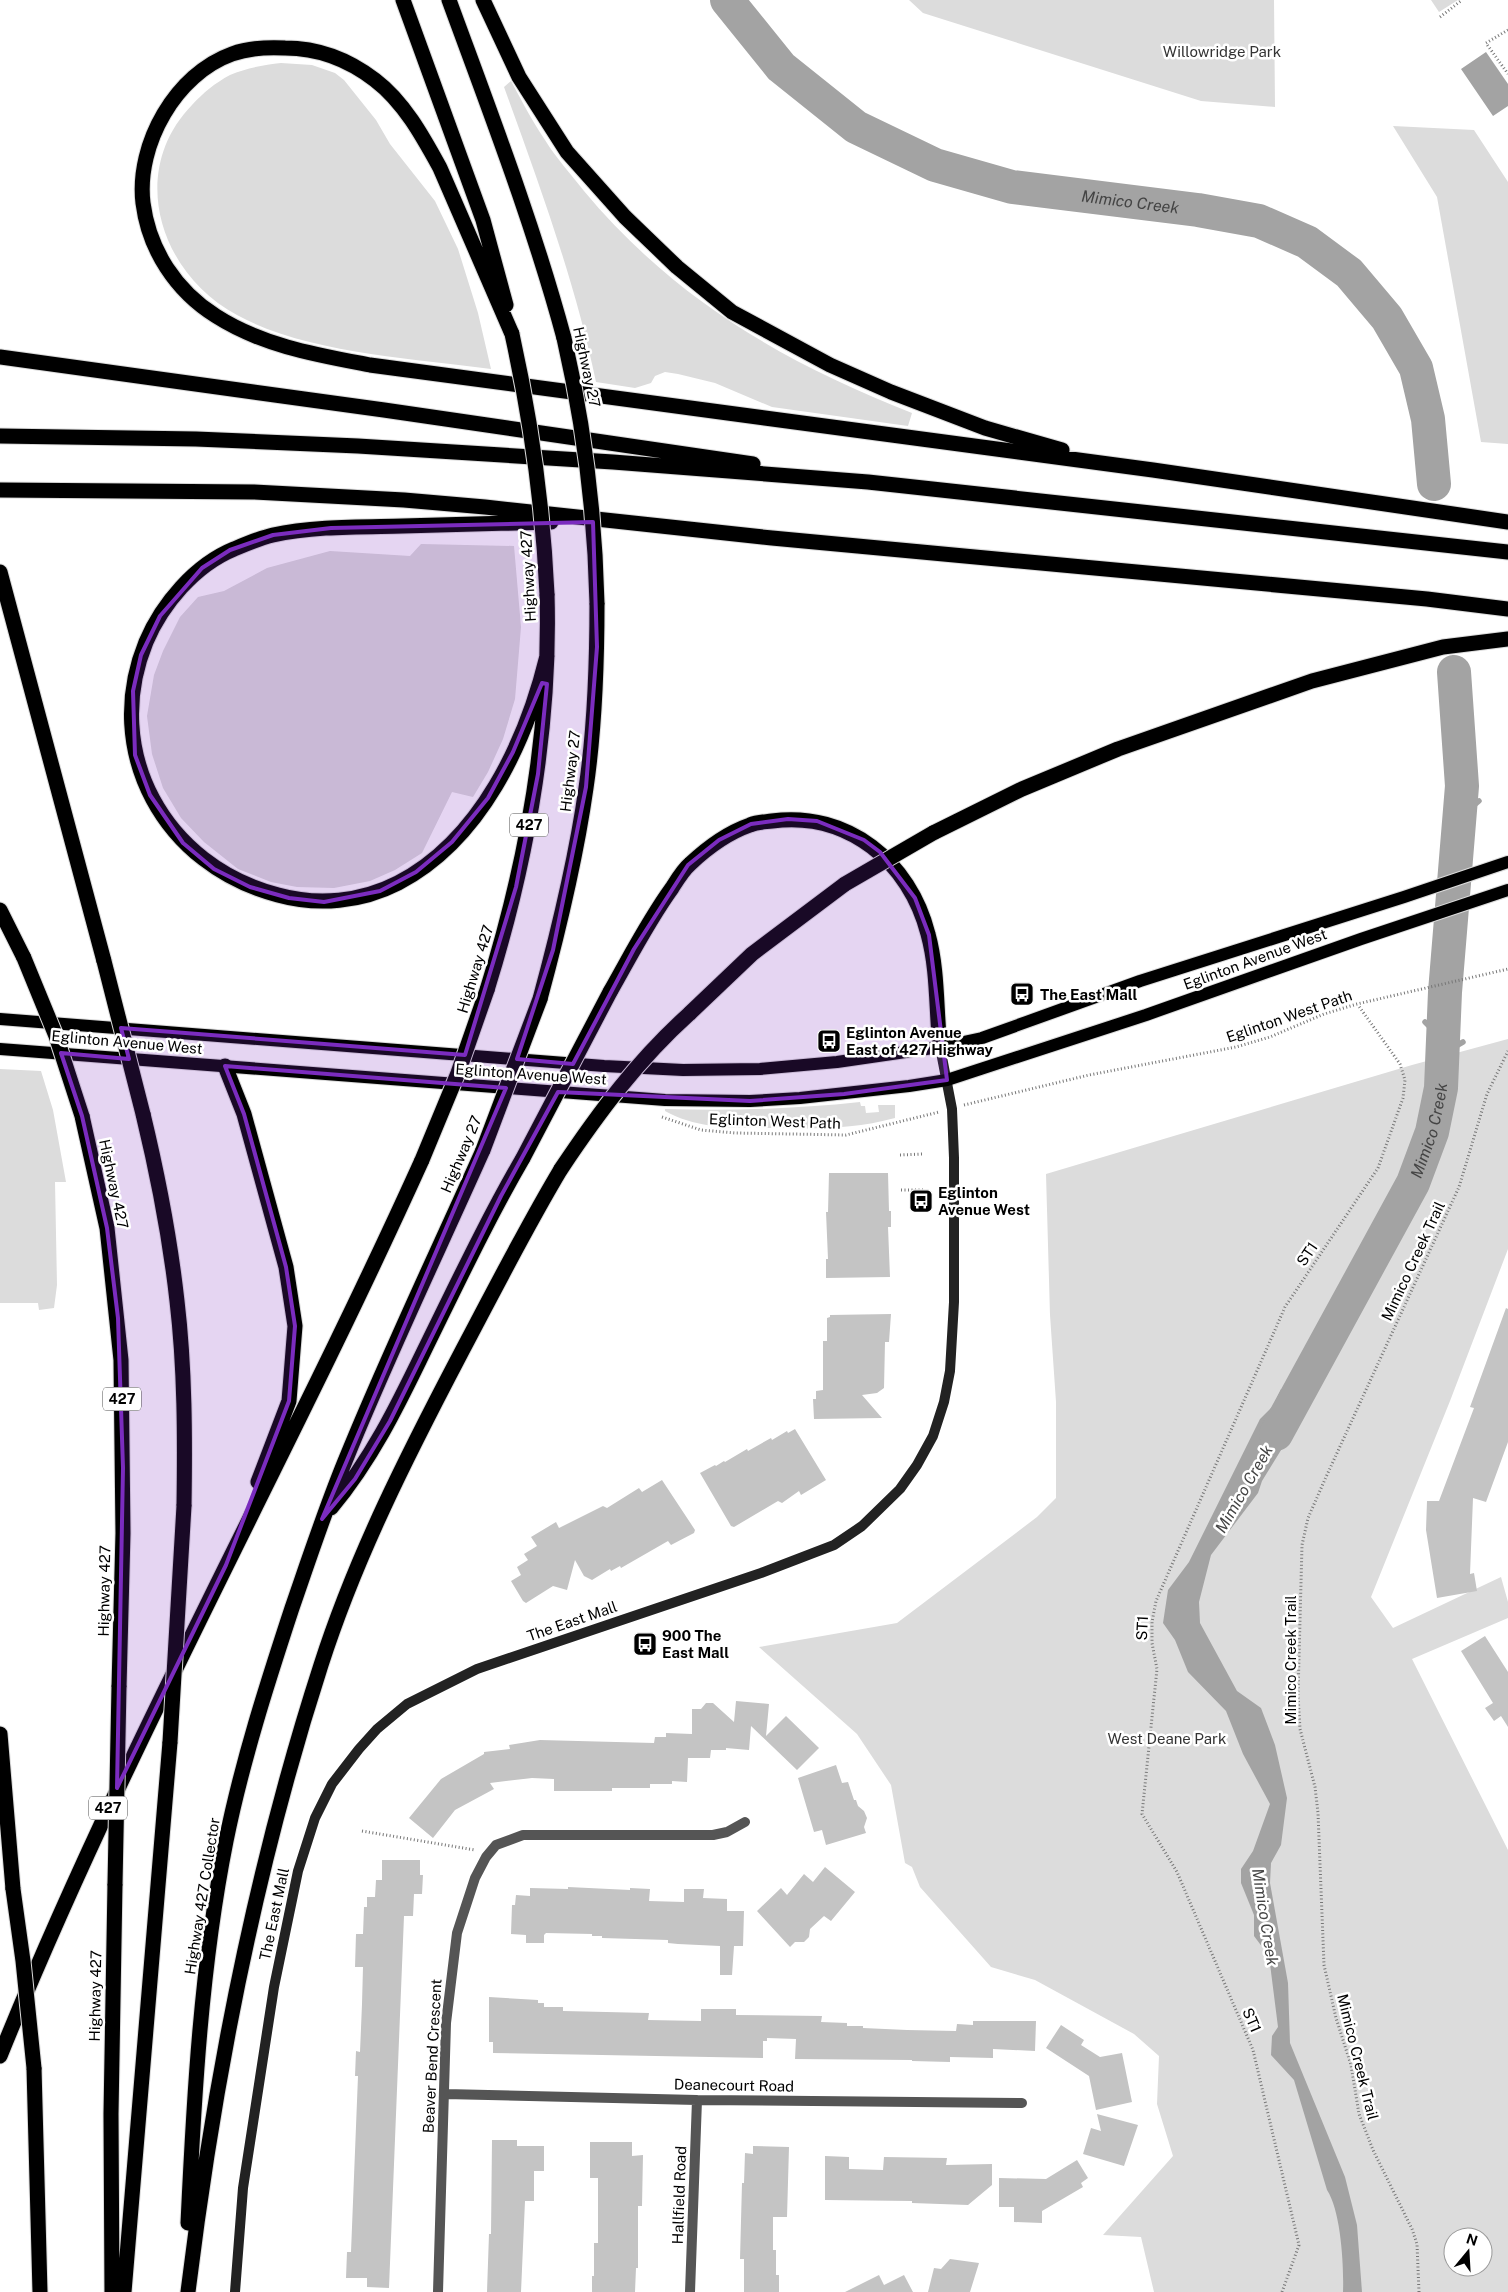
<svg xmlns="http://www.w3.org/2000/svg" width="1508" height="2292" font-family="'Public Sans',sans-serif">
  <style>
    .green { fill: #dcdcdc; fill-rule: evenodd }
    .water { fill: #a3a3a3 }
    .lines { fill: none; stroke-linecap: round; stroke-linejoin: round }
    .stream { stroke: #a3a3a3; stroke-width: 5.5 }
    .river { stroke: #a3a3a3; stroke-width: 34 }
    .building { fill: #c4c4c4 }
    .primary-casing { stroke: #dbdbdb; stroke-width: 14 }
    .highway-casing { stroke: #dbdbdb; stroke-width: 17 }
    .path { stroke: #777; stroke-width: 3; stroke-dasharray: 1 2.5; stroke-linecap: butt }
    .street { stroke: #555; stroke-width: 10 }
    .secondary { stroke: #222; stroke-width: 10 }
    .primary { stroke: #000; stroke-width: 12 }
    .highway { stroke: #000; stroke-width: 15 }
    .highway-bridge-casing { stroke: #dbdbdb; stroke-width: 17; stroke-linecap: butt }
    .highway-bridge { stroke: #000; stroke-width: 15 }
    .marked { fill: #7b2cbf; fill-opacity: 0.2; stroke: #7b2cbf; stroke-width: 4; stroke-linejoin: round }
    .labels { text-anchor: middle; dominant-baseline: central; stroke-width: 5; stroke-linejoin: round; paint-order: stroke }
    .shield { fill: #fff; stroke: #4c4c4c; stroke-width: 1 }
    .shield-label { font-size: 14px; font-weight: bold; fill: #000 }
    .park-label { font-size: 15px; fill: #333; stroke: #fff }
    .street-label { font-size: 15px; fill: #000; stroke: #fff }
    .poi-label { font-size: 15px; font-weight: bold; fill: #000; stroke: #fff; text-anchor: start }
    .water-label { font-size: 16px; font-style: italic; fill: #444; stroke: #fff }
  </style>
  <rect width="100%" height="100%" fill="#fff"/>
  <path class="green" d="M909 0H1274L1275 107 1201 101 923 13Z
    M1431 0H1458L1439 12Z
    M281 63 312 65 335 73 344 80 376 120 390 144 435 201 458 249 478 313 491 369C412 358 306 353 237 315 160 274 127 172 192 105 203 93 215 83 230 75 246 68 264 65 281 63Z
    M511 81C522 101 532 121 545 140 556 158 571 174 584 191 674 299 783 362 912 413L908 426 772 407 715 383 678 374 665 372 655 376 651 383 635 388 596 382C575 281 539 184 504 87Z
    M1393 126 1474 130 1508 182V444L1481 442 1437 197Z
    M421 544 514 546 521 627 515 699 503 739 488 772 473 797 452 792 422 853 395 870 370 881 334 888 297 887 271 882 238 869 204 842 181 818 163 788 152 754 147 716 154 675 163 651 180 617 198 597 224 591 267 568 330 551 410 556Z
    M1508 1039V1249L1450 1401 1371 1597 1393 1628 1501 1577 1508 1602V1618L1412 1659 1508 1850V2292H1154L1141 2237 1103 2235 1173 2156 1157 2104 1159 2056 1134 2034 1035 1980 991 1967 920 1887 912 1867 905 1863 891 1785 857 1734 759 1647 897 1623 1037 1517 1056 1498V1402L1050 1315 1046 1174 1412 1065ZM1453 2237H1483V2267H1453Z
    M0 1069 41 1071 53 1110 66 1182H55L57 1285 54 1308 39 1310 38 1303H0Z
    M860 1102 861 1106H865L866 1113 879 1112 878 1105H895V1118C855 1129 818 1129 777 1128 739 1128 699 1130 665 1111V1109C730 1111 795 1109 860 1102Z"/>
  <path class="water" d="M1486 52 1508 84V106L1493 116 1461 69Z
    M1281 1389 1304 1396 1286 1442 1262 1481 1258 1493 1211 1555 1199 1602 1200 1623 1237 1691 1261 1708 1275 1745 1287 1798 1281 1845 1271 1863 1270 1883 1288 1983 1290 2043 1345 2177 1357 2225 1362 2292H1343C1344 2266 1341 2211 1327 2190L1294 2080 1271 2055 1272 2036 1278 2027 1269 1956 1254 1936V1915L1241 1883V1869L1253 1851 1270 1804 1243 1754 1226 1711 1188 1672 1175 1640 1163 1623 1168 1590 1189 1562 1260 1419 1273 1406Z"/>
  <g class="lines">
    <path class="stream" d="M1459 818 1479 801
      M1425 1022 1443 1040
      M1442 1054 1463 1042"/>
    <g class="river">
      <path id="s1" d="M727 0 781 67 856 127 935 165 1012 187 1198 210 1259 221 1307 242 1349 273 1387 318 1416 368 1428 419 1434 484"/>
      <path id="s2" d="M1276 1434 1413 1183 1432 1132 1441 1088 1445 992 1462 786 1454 672"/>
    </g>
  </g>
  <path class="building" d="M829 1173H888L889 1211H891V1227H888L890 1277 826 1278V1259H828L826 1212H828Z
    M1506 1308 1508 1309V1442L1486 1502 1473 1498 1470 1574 1474 1573 1477 1591 1437 1598 1426 1530 1427 1501H1439L1474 1408 1470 1407Z
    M891 1314 889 1342H885L884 1388 877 1393 862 1395 882 1418 814 1419 813 1399H816V1391L823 1390V1341H827V1318L830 1317V1315Z
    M795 1429 826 1480 801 1495 799 1491 782 1503 778 1501 734 1527 731 1526 700 1473 715 1465 716 1466 724 1461 725 1462 747 1449 748 1451 771 1438 772 1440 787 1431 788 1433Z
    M662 1480 695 1530 694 1533 671 1545 668 1541 621 1568 620 1566 611 1571 610 1569 592 1580 584 1576 575 1560 567 1590 553 1586 526 1603 523 1601 511 1581 521 1575 517 1567 528 1560 524 1554 537 1546 531 1537 556 1522 559 1528 603 1506 607 1508 639 1488 642 1492Z
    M1485 1636 1508 1672V1727L1501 1716 1494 1721 1485 1708 1493 1703 1461 1651Z
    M736 1701 769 1704 766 1736 786 1716 819 1748 797 1770 751 1726 749 1750 726 1748V1750H711L710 1758H688L687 1782 672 1781V1784H650V1788H612V1791H554V1779L532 1778 490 1783 494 1789 455 1810 433 1838 409 1818 441 1779 484 1754V1752L510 1749 509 1745 540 1740 654 1743 655 1737H666V1733L692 1734V1709H701L706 1703H713L734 1722Z
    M836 1765 842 1783 848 1782 854 1800H856L858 1806 864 1811 867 1818 864 1827 866 1833 826 1845 822 1830 814 1832 798 1778Z
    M382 1860H420V1875H423L422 1894H414L413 1916H404L389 2288 367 2287V2278H346L347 2252H351L358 2076H355L356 2051 360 2052 362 2004 363 1967H355L356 1934H363L364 1907H367V1897H375L376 1880H382Z
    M825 1867 855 1892 831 1921 824 1916 810 1929 809 1937 804 1942H795L790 1947 757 1911 781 1888 787 1895 804 1874 813 1882Z
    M568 1887 630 1890V1888L650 1889 649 1901 684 1902V1889H704L703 1898 727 1899V1911H744L743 1946H734L732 1975H720V1946L678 1944 668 1943V1940L602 1938V1936H592V1934L546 1933 544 1935V1943H526V1935L511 1934 512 1905H515L516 1895 530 1896V1888L568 1889Z
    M489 1997 538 2000V2003H544V2007H563V2011L649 2013 648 2020 701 2021V2009H736V2015L822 2016 821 2022 847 2023V2026H863V2028L907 2030 956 2031 957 2024 973 2025V2021H1036L1035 2051 993 2049V2058L950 2057V2062L912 2061V2060L795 2059 796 2039 767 2038V2041H763V2058L493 2053V2042H489Z
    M1061 2025 1084 2040 1081 2045 1100 2057 1122 2053 1132 2102 1096 2110 1089 2076 1046 2048Z
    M1097 2114 1138 2125 1124 2166 1083 2154 1091 2128 1101 2131Z
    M492 2140H517V2146H544V2171H534V2201H525L521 2292H487L489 2234H491Z
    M590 2142H632V2156L643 2155 642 2206H638V2268H636L635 2292H592V2276H594V2243H598V2178H590Z
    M753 2146 789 2147 787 2217H773V2250H776V2275H779V2292H744V2259H740L742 2183H744L745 2153 753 2154Z
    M825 2156 849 2157V2169L883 2170 884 2157 947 2158 946 2165 992 2164V2185L968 2205 912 2203V2201L825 2200Z
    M1077 2160 1088 2178 1081 2183 1083 2187 1042 2211V2223L1014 2222V2207H999V2178L1046 2179Z
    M950 2259 979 2263 970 2292H928L934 2268 941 2269Z
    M879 2275 884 2285 904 2275 913 2292H845Z"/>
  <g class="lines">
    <g class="primary-casing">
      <path id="primary" d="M0 1019 604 1066 683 1070 760 1069 837 1062 940 1047 982 1038 1140 981 1404 897 1508 862
        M0 1049 665 1100 750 1101 800 1098 909 1086 947 1080 1146 1015 1361 939 1508 890"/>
    </g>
    <g class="highway-casing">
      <path id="highway" d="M403 0 483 220 506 305
        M449 0C490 112 533 223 564 338
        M483 0 519 77 567 152 625 217 677 267 732 312 830 365 891 392 985 428 1062 450
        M512 334 440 168C423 137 404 102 375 80 349 60 318 48 285 48 267 47 249 48 232 54 176 74 136 144 143 203 149 250 176 291 216 316 263 346 317 355 370 365L1153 470 1508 522
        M0 357 384 410 753 464
        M0 436 196 439 358 446 613 462 868 482 1508 552
        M0 490 254 492 404 500 485 507 772 538 1427 599 1508 609
        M0 572 104 961
        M547 656C526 742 481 840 398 883 361 902 318 906 278 895 165 866 101 752 146 642 162 604 195 565 234 549 246 544 260 538 273 535 312 526 362 527 403 526 452 525 501 523 551 522
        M933 833 1022 789 1118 749 1312 681 1443 647 1508 639
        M0 910 24 958
        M487 990C527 862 551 730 547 594
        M610 992C630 957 648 921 672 888 677 880 683 870 690 864 707 848 727 833 750 825 757 822 765 822 772 821 848 811 910 862 928 934 938 970 936 1010 940 1047
        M540 999C559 929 576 859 586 788 595 727 597 665 597 603
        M689 1014 752 954 845 884
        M225 1066 244 1114 286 1267 295 1326 289 1401 258 1482
        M143 1114C158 1176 170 1238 177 1301 185 1369 185 1438 184 1506
        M82 1116 107 1228 121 1360 123 1533 119 1687
        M331 1508C371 1460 397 1407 424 1351 456 1286 487 1220 523 1158
        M0 1734 13 1889
        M0 2056C124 1749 286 1461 422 1160
        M34 2068 40 2292
        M188 2223C194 2096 201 1966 226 1841 242 1762 267 1684 292 1608 310 1556 327 1504 348 1454 390 1351 438 1251 483 1150
        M112 2292 111 2114 115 1884
        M124 2292 170 1742
        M188 2292C214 2080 255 1869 321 1665 356 1556 408 1454 461 1353 494 1291 525 1229 561 1169"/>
    </g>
    <path class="path" d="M1440 17 1462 0
      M1508 30 1486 43 1508 74
      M964 1105 1089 1075 1236 1047 1270 1037 1324 1014 1357 1004 1508 969
      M662 1117 701 1130 735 1133 846 1135 939 1112
      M900 1155 923 1154
      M901 1190H924
      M362 1831 475 1850
      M1282 2292 1299 2245 1253 2050 1177 1872 1142 1814 1157 1669 1152 1643V1622L1156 1601 1285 1307 1378 1168 1403 1098 1405 1080 1400 1064 1358 1005
      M1419 2292 1417 2244 1412 2229 1373 2150 1359 2114 1351 2065 1336 2018 1324 1965 1318 1813 1315 1787 1300 1729 1298 1695 1302 1545 1308 1518 1326 1477 1459 1187 1487 1094 1508 1051"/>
    <path class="street" d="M445 2094 697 2100 1022 2103
      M438 2292 446 2023 457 1933 475 1878 486 1857 496 1845 523 1835H713L727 1832 745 1822
      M690 2292 697 2100"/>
    <path class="secondary" d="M235 2292 243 2188 274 1987 298 1871 315 1818 332 1784 359 1749 377 1729 407 1704 477 1669 761 1573 834 1545 862 1526 900 1489 917 1465 933 1436 944 1402 950 1371 954 1302V1158L952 1109 940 1047"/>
    <use href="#primary" class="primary"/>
    <use href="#highway" class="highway"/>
    <g class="highway-bridge-casing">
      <path id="highway-bridge" d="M512 334C531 420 543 506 547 594
        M564 338C584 425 595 514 597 603
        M845 884 933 833
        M24 958 56 1036 82 1116
        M104 961 143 1114
        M483 1150 540 999
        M523 1158 610 992
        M422 1160 458 1073 487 990
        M561 1169C599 1112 638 1060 689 1014
        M170 1742 184 1506
        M115 1884 119 1687
        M13 1889 23 1961 34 2068"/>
    </g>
    <use href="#highway-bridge" class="highway-bridge"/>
  </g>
  <path class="marked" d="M593 522 597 647 586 787 553 950 517 1059 573 1064 634 949 688 865 719 840 751 824 788 819 817 821 864 840 880 852 915 898 929 935 947 1080 844 1094 750 1101 558 1092 501 1196 390 1421 355 1479 322 1519 506 1088 225 1066 244 1114 286 1267 295 1326 289 1401 226 1565 117 1788 123 1468 118 1318 107 1228 82 1116 61 1053 129 1059 121 1028 465 1055 516 887 538 774 547 684 542 683 513 752 488 798 452 842 416 872 380 891 324 902 289 898 250 887 214 869 183 843 150 795 135 755 133 691 141 655 160 616 202 568 230 550 273 535 331 528Z"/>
  <defs>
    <g id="bus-square" transform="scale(1.25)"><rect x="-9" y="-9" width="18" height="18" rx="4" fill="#000" stroke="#fff"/><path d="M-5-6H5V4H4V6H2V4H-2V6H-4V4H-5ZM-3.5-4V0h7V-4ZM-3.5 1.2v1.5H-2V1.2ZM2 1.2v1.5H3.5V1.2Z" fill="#fff"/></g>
  </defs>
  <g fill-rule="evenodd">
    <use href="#bus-square" x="1022" y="994"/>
    <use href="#bus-square" x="829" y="1041"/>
    <use href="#bus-square" x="921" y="1201"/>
    <use href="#bus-square" x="645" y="1644"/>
  </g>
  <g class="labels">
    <g class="shield">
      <rect x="510" y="813.5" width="38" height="23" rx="4"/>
      <rect x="103" y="1387.5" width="38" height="23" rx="4"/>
      <rect x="89" y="1796.5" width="38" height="23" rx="4"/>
    </g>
    <g class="shield-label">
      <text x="529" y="825">427</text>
      <text x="122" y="1399">427</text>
      <text x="108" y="1808">427</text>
    </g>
    <g class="park-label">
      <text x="1222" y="51">Willowridge Park</text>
      <text x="1167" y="1738">West Deane Park</text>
    </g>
    <g class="street-label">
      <text transform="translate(587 367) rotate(78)">Highway 27</text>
      <text transform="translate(528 576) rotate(-93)">Highway 427</text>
      <text transform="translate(570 771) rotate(-83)">Highway 27</text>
      <text transform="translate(1255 959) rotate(-20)">Eglinton Avenue West</text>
      <text transform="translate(475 969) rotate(-73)">Highway 427</text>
      <text transform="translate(1289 1016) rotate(-19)">Eglinton West Path</text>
      <text transform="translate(127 1042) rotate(5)">Eglinton Avenue West</text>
      <text transform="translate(531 1074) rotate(4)">Eglinton Avenue West</text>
      <text transform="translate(775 1121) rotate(2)">Eglinton West Path</text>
      <text transform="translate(461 1154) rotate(-67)">Highway 27</text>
      <text transform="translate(114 1184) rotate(78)">Highway 427</text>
      <text transform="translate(1307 1254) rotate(-56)">ST1</text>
      <text transform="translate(1413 1261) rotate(-65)">Mimico Creek Trail</text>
      <text transform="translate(104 1591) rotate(-89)">Highway 427</text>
      <text transform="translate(572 1621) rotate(-19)">The East Mall</text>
      <text transform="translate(1142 1628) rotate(-87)">ST1</text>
      <text transform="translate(1290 1660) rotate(-90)">Mimico Creek Trail</text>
      <text transform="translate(202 1896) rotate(-81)">Highway 427 Collector</text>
      <text transform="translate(274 1914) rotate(-78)">The East Mall</text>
      <text transform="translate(95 1996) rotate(-89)">Highway 427</text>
      <text transform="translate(1252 2020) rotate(67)">ST1</text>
      <text transform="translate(432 2056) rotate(-87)">Beaver Bend Crescent</text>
      <text transform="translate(1358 2057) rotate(76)">Mimico Creek Trail</text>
      <text transform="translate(734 2085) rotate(1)">Deanecourt Road</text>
      <text transform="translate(679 2195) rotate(-88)">Hallfield Road</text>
    </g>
    <g class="poi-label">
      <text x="1040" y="994">The East Mall</text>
      <text x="846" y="1032">Eglinton Avenue<tspan x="846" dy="17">East of 427 Highway</tspan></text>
      <text x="938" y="1192">Eglinton<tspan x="938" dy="17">Avenue West</tspan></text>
      <text x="662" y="1635">900 The<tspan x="662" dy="17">East Mall</tspan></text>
    </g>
    <g class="water-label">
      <text stroke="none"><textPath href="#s1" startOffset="469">Mimico Creek</textPath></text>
      <text stroke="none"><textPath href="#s2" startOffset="341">Mimico Creek</textPath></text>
      <text transform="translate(1244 1489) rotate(-60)">Mimico Creek</text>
      <text transform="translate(1265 1917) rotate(81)">Mimico Creek</text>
    </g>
  </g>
  <g transform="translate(1468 2252) rotate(18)"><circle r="24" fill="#ffffff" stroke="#999999"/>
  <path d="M0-4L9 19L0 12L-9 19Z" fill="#000000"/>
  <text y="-8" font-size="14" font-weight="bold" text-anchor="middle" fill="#000000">N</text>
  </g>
</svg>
